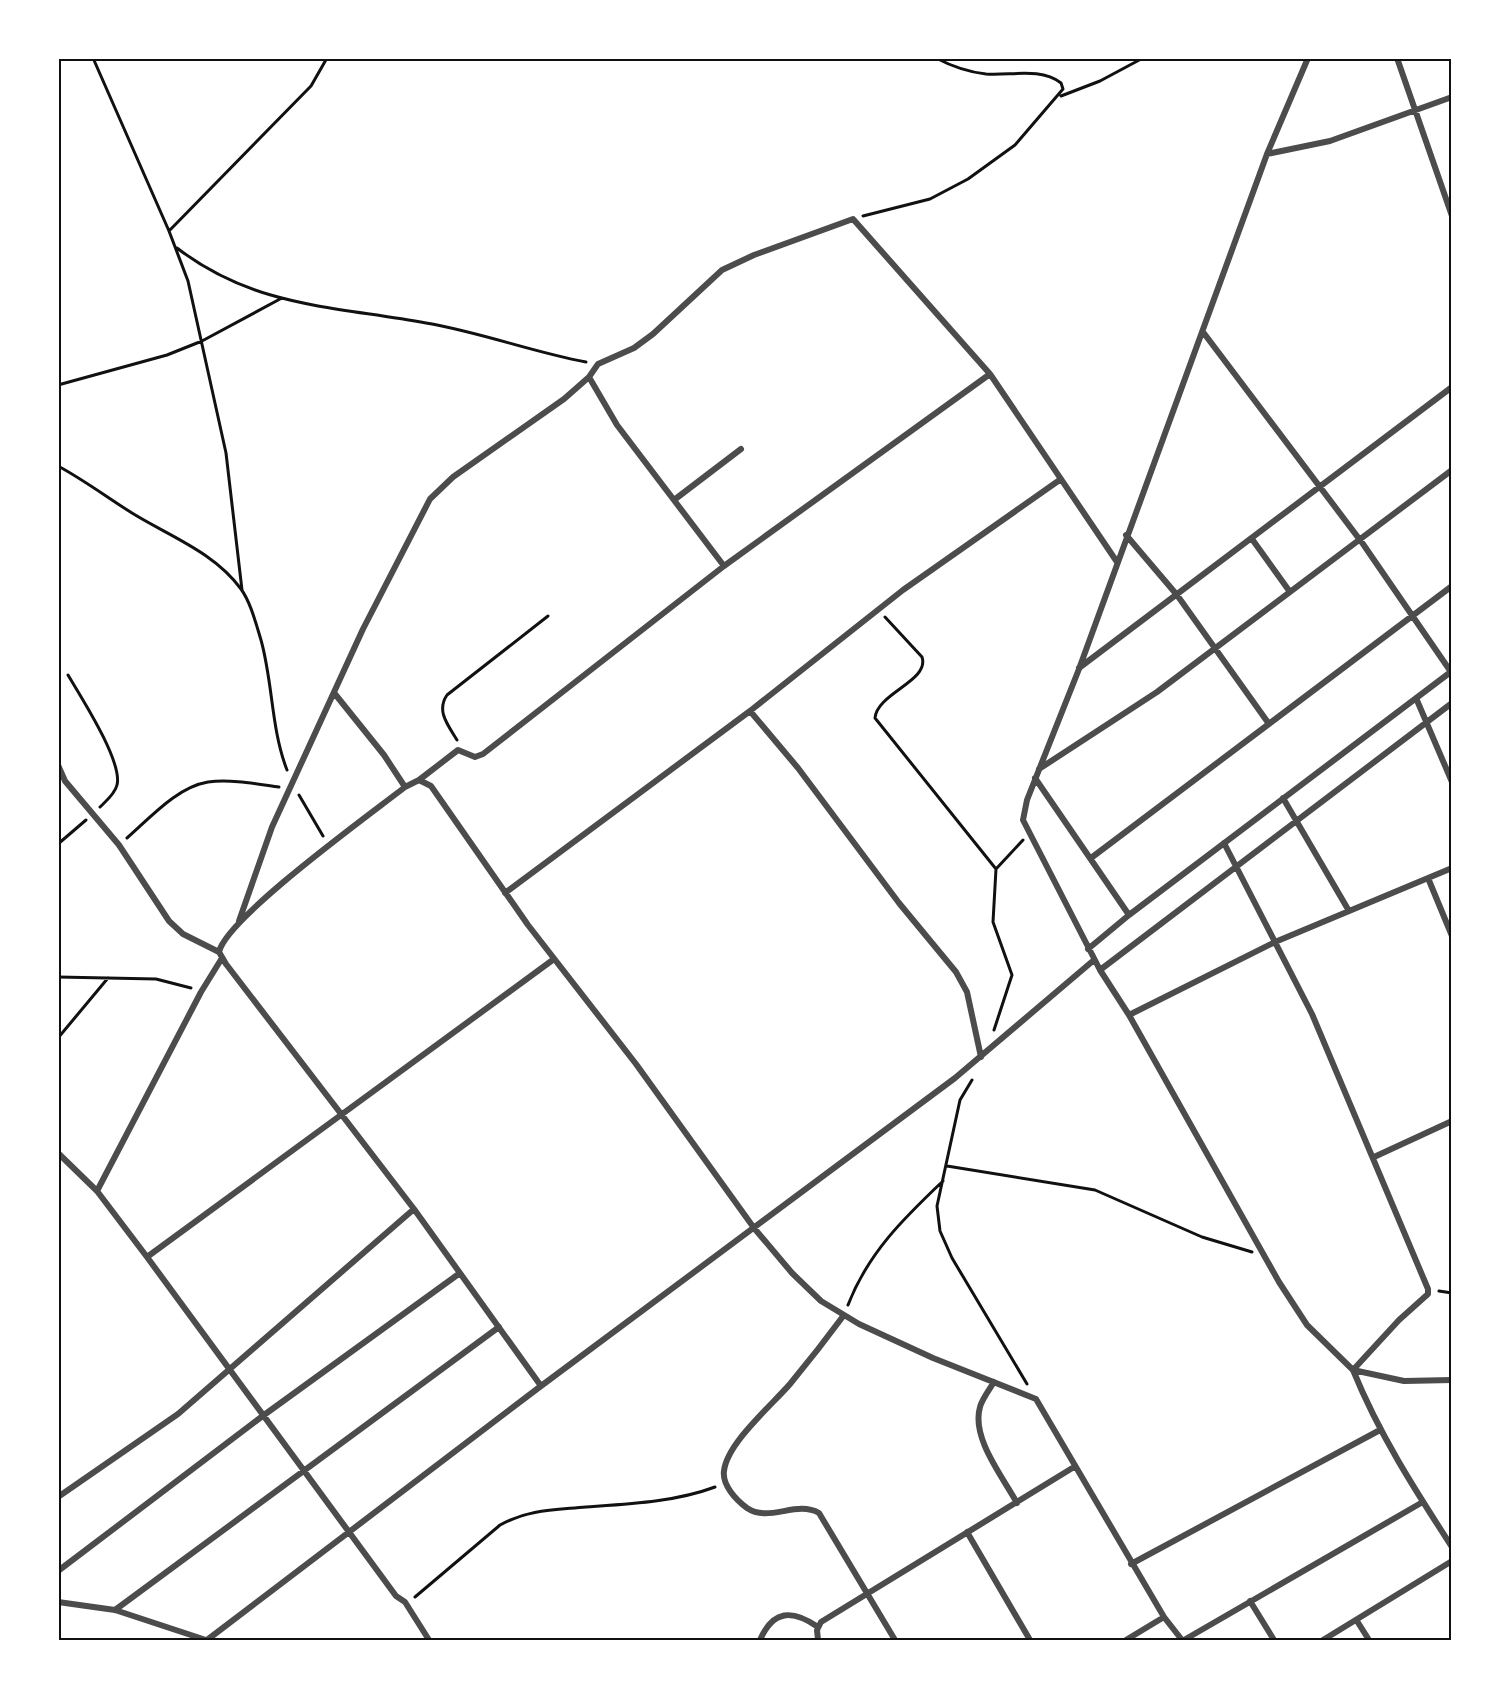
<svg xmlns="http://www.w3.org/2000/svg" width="1510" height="1699" font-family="'Fira Sans Condensed',sans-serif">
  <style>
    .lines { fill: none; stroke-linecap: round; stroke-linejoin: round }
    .path { stroke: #111; stroke-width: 3 }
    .minor { stroke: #4c4c4c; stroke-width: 6 }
    .neatline { fill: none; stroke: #111; stroke-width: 2 }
  </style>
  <rect width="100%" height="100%" fill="#fff"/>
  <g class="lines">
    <path class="path" d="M93 58 169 231 188 281 226 453 242 590
      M1061 96 1100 81 1143 58
      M863 216 930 199 968 179 1015 145 1063 89 1061 83C1040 67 1010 76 986 74 968 72 953 67 936 58
      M169 231 311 86 327 58
      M177 248C255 308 335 306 426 323 480 332 532 352 586 362
      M58 385 167 355 202 341 280 299
      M58 466C84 480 108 498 132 513 169 536 214 552 241 589 251 603 256 624 261 640 273 683 271 729 287 770
      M885 617 922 657C930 681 877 693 875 718L996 869
      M68 675C81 697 123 762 117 785 115 794 106 801 100 807
      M457 740C448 725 436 711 447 695L548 616
      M299 795 323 836
      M127 838C150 818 177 787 208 782 231 779 257 784 279 787
      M58 844 86 820
      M58 977 156 979 191 988
      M994 1030 1012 975 993 922 996 869 1023 840
      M58 1038 108 978
      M972 1080 960 1100 937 1206 940 1231 952 1258 1027 1384
      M947 1166 1095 1190 1202 1237 1252 1252
      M1439 1291 1452 1293
      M848 1305C868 1253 904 1218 943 1181
      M415 1597 500 1525C529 1509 555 1510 586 1507 629 1504 675 1502 715 1487"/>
    <path class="minor" d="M1308 58 1267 154 1079 669 1027 800 1023 820 1100 970 1129 1015 1279 1282 1307 1325 1353 1370 1404 1381 1452 1380
      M1397 58 1452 216
      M1267 154 1330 141 1452 97
      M1203 332 1363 544 1451 672
      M589 377 617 425 724 566
      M674 500 741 449
      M1126 535 1177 595 1269 724
      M1252 539 1290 592
      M1079 668 1452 387
      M335 694 384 755 405 787
      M1416 698 1452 782
      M750 711 798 768 899 903 956 972 967 992 981 1057
      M58 765 65 781 119 845 169 921 183 934 219 952
      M1039 769 1157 692 1452 470
      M1035 778 1129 915
      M419 780 458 750 475 757 483 754 724 566 990 374
      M1283 798 1349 911
      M1224 843 1312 1014 1428 1289V1294L1399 1320 1353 1370C1379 1434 1415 1490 1452 1547
      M1091 858 1452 586
      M1428 878 1452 936
      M505 893 750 711 903 590 1061 479
      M239 921 272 827 363 629 430 499 453 477 564 399 589 377 598 364 634 348 653 334 722 270 754 255 853 219 990 374 1117 562
      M1088 949 1129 915 1452 671
      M1100 970 1452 703
      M1129 1015 1275 942 1452 868
      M58 1153 97 1191 147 1257 396 1596 405 1602 429 1640
      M1374 1157 1452 1121
      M97 1191 201 992 222 958
      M147 1257 554 959
      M844 1315C827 1338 809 1361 790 1384 772 1405 727 1443 724 1471 722 1485 736 1500 747 1508 769 1523 796 1500 819 1513L895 1640
      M994 1382C989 1390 982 1399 980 1407 971 1438 1003 1477 1017 1503
      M541 1386 414 1209 226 964 219 952C226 918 372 813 405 787L419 780 431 786 528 925 636 1064 754 1228 792 1273 821 1301 859 1324 933 1358 1036 1399 1164 1617
      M58 1497 178 1414 414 1209
      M967 1532 1030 1640
      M1131 1564 1380 1430
      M58 1571 264 1415 460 1273
      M1250 1601 1274 1640
      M58 1602 115 1610 206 1640
      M115 1610 499 1327
      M1357 1621 1369 1640
      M207 1640 541 1386 955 1078 1094 960
      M760 1640C773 1610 792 1609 818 1627
      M818 1640 817 1630 821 1622 1074 1467
      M1126 1640 1164 1617 1182 1640
      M1184 1640 1421 1503
      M1323 1640 1452 1561"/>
  </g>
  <rect width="1510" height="1699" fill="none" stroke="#ffffff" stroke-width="120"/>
  <rect x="60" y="60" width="1390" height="1579" class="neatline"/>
</svg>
